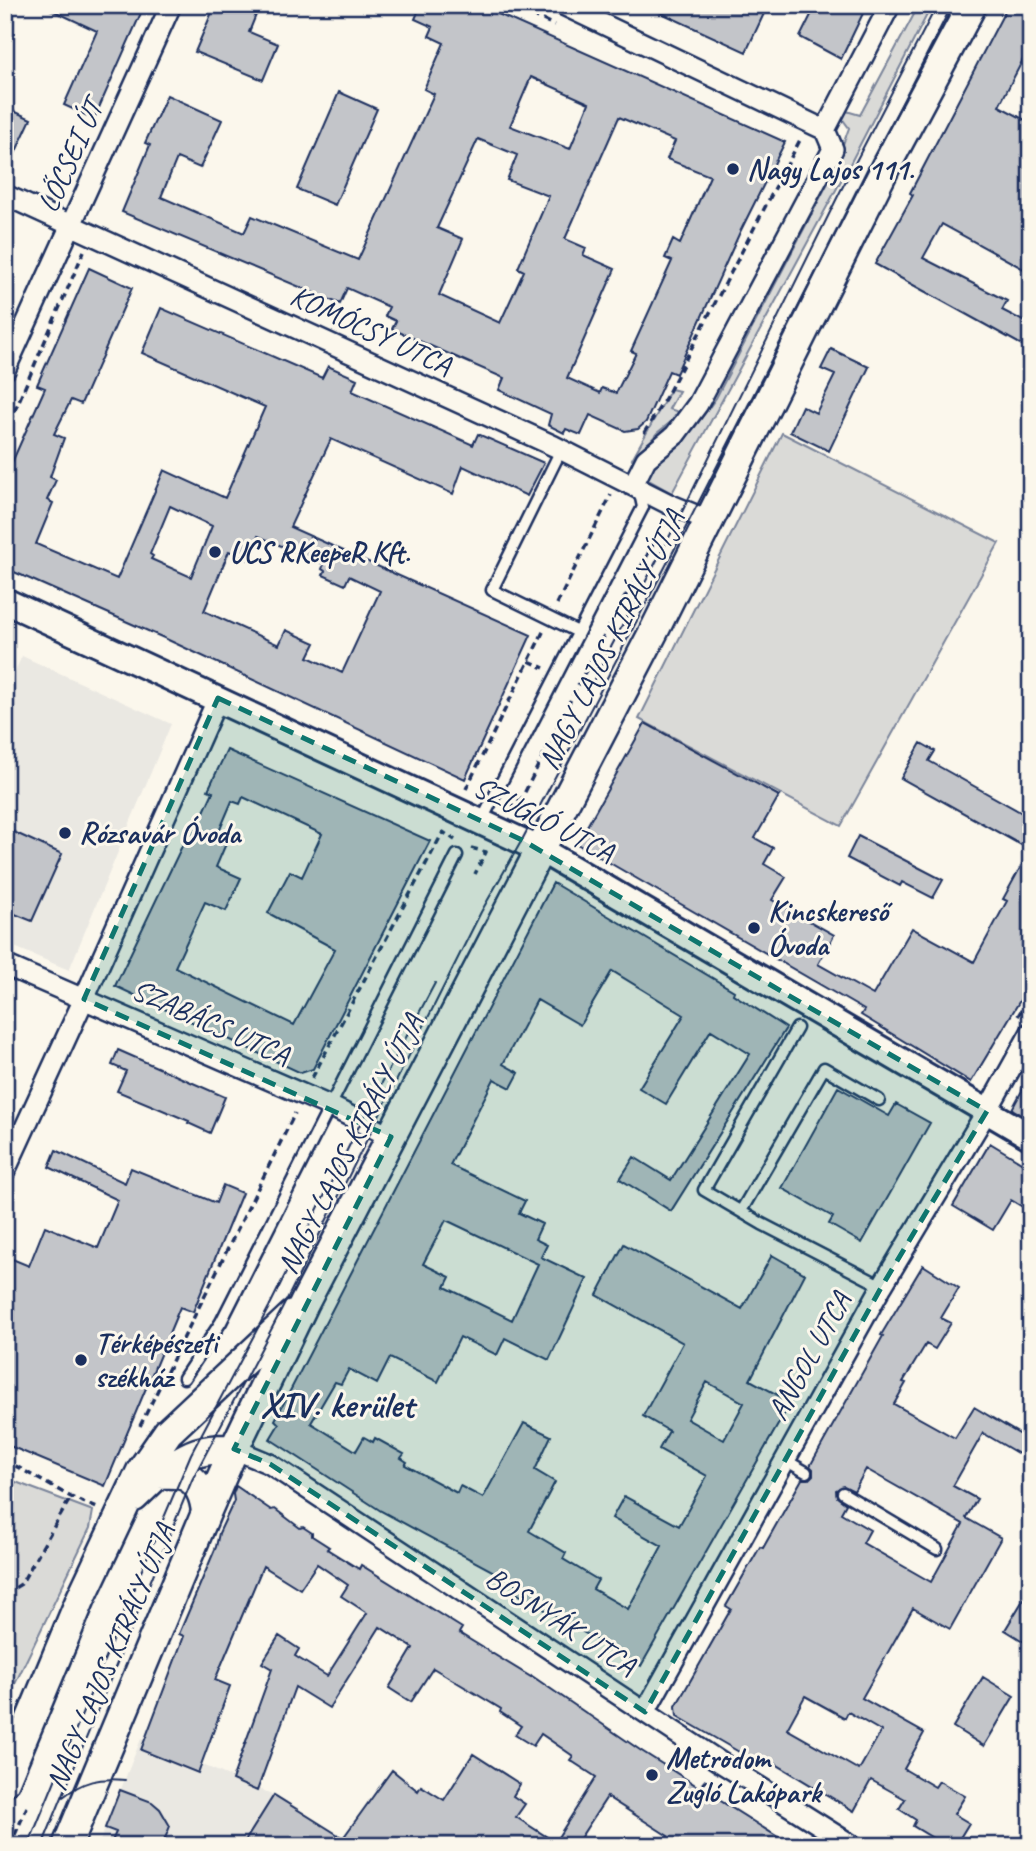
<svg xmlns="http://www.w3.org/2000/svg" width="1036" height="1851" font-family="Caveat,sans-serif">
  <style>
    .built { fill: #eae8e2 }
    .green { fill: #dadad7; stroke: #7a849a; stroke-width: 2 }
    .building { fill: #c3c5c9; stroke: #1b2f5e; stroke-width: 2; fill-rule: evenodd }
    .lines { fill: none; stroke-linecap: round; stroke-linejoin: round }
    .service-casing { stroke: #1b2f5e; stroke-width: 15 }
    .minor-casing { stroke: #1b2f5e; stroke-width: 24 }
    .tertiary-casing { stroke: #1b2f5e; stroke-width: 30 }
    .secondary-casing { stroke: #1b2f5e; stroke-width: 33 }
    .path { stroke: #1b2f5e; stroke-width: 3.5; stroke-dasharray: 7 5; stroke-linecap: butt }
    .service { stroke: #fbf7ec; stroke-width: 10 }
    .minor { stroke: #fbf7ec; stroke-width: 19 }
    .tertiary { stroke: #fbf7ec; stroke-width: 24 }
    .secondary { stroke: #fbf7ec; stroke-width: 28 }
    .tram { stroke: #1b2f5e; stroke-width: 2 }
    .marked { fill: #0f766e; fill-opacity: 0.2; stroke: #0f766e; stroke-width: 5; stroke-dasharray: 14 9; stroke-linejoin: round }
    .poi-dot { fill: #1b2f5e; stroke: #fbf7ec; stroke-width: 2.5 }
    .labels { text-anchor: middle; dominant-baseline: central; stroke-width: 6; stroke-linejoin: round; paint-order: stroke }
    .street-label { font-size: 30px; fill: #1b2f5e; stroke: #fbf7ec }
    .poi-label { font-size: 30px; font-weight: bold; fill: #1b2f5e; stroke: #fbf7ec; text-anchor: start }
    .district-label { font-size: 37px; font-weight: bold; fill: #1b2f5e; stroke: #fbf7ec }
  </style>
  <rect width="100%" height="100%" fill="#fbf7ec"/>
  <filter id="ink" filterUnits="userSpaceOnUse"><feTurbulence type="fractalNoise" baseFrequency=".0143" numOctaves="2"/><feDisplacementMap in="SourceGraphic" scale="14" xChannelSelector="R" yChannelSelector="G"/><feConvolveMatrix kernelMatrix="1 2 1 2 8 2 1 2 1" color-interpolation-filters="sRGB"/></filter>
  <g filter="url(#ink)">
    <path class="built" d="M22 656 171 724 69 970 5 943V693Z
      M141 1739 274 1795 356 1846H98Z"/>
    <path class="green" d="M919 5H932L850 164 672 493 647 479 646 470 662 453 679 445 695 427 716 398 831 177 849 128 841 117 843 110 860 115Z
      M671 389 679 391 669 409 682 413 657 433 635 461 632 459Z
      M782 433 999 543 841 826 639 719Z
      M5 1478 93 1511 90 1528 15 1684 5 1697Z"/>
    <path class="building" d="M41 5H124L141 13 94 119 64 105 97 31Z
      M215 5H260L249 32 278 44 263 80 195 52Z
      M421 5H478L785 142 740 232 676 374 669 371 646 422 638 429 625 431 590 415 581 435 566 429 564 433 548 425 551 414 499 390 504 378 392 329 396 321 385 316 389 307 347 288 340 304 122 212 150 145 145 143 167 95 222 120 200 168 177 158 161 197 244 233 252 216 358 260 434 94 424 89 444 43 429 36 433 27 415 19ZM531 77 589 103 570 149 510 126ZM619 117 675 141 667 159 710 176 680 244 673 240 665 258 672 261 631 351 636 353 616 393 602 388 600 393 567 378 615 269 583 255 586 248 565 239ZM478 139 517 155 507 180 549 196 518 268 524 271 500 323 439 295 463 239 437 228Z
      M644 5H768L746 52Z
      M816 5H867L841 59 800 37Z
      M1008 5H1022L1031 10V44L999 106 1031 123V273L942 224 923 258 1007 301 1002 310 1031 325V350L875 264 913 195 910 193Z
      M339 92 377 109 335 205 297 189Z
      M5 107 31 119 5 175Z
      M89 268 132 288 81 404 71 400 54 434 64 438 50 477 56 480 47 500 53 503 36 544 117 579 164 470 225 498 265 407 142 353 161 308 322 378 328 366 357 379 352 391 473 445 478 434 544 463 527 496 463 466 453 494 331 439 290 527 531 635 465 779 164 638 5 568V478L45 388 37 385ZM170 506 212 526 191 577 151 559 153 556 150 554ZM258 536 324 564 322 569 325 571 323 575 345 585 349 576 380 591 342 673 308 657 315 643 286 630 279 645 204 611 229 551 249 560Z
      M831 349 869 367 829 451 790 432 802 406 816 413 835 375 821 369Z
      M645 723 779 796 755 838 773 848 764 864 786 877 772 900 834 935 818 964 873 995 912 928 974 962 1007 901 1003 899 1030 850 901 778 921 743 935 751 929 761 1031 818V982L971 1082 861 1015 864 1010 577 844Z
      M227 750 430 841 313 1069 301 1073 115 986 193 823 198 825 213 792 208 790ZM243 797 322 834 302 877 290 871 268 913 335 949 294 1025 175 967 205 902 226 911 241 878 216 867 228 839 218 834 232 801 240 804Z
      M5 828 62 854 32 921 5 910Z
      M858 836 943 880 933 898 902 882 900 886 847 858Z
      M553 883 734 991 733 994 786 1028 671 1211 620 1179 634 1157 671 1180 750 1054 711 1030 666 1104 639 1088 684 1015 612 971 580 1025 537 1000 503 1064 519 1073 511 1088 494 1079 450 1165 525 1201 519 1213 542 1224 535 1239 547 1245 541 1257 587 1279 549 1360 505 1338 497 1355 460 1337 438 1382 390 1358 377 1384 349 1369 341 1384 335 1382 311 1423 356 1451 364 1437 373 1442 375 1438 404 1454 401 1458 407 1462 405 1465 457 1493 460 1486 483 1498 524 1423 551 1436 535 1470 555 1482 529 1531 566 1553 563 1559 598 1580 593 1589 628 1609 662 1546 612 1518 624 1496 679 1526 707 1476 659 1449 669 1431 643 1416 683 1343 597 1295 624 1244 742 1309 772 1255 805 1274 750 1380 791 1402 641 1666 516 1593 520 1586 381 1511 270 1439 279 1424 275 1420ZM446 1220 538 1264 512 1320 445 1287 450 1277 423 1264ZM707 1382 744 1403 724 1440 687 1419Z
      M118 1050 225 1097 210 1133 188 1123 189 1121 117 1091 126 1071 112 1065Z
      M1031 1074V1120L1012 1109Z
      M838 1087 889 1116 896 1104 930 1123 862 1243 829 1224 833 1217 782 1188Z
      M990 1143 1031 1168V1212L1011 1200 993 1230 953 1206Z
      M56 1150 125 1183 131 1168 216 1203 223 1185 242 1193 193 1312 180 1307 105 1486 5 1444V1256L29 1266 45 1226 98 1248 118 1200 49 1167Z
      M923 1265 959 1288 941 1318 951 1323 935 1349 926 1344 903 1382 906 1383 894 1404 955 1438 974 1407 1031 1441V1461L983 1433 953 1486 977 1499 966 1518 1001 1538 950 1629 913 1608 862 1698 924 1733 904 1769 935 1787 939 1781 965 1796 954 1814 969 1823 955 1846H946L913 1826 916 1820 899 1809 905 1799 871 1780 854 1811 769 1760 765 1767 677 1716 676 1706 731 1609 726 1606 760 1547 763 1548 802 1479H809L813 1475V1469L810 1466 883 1336 881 1335ZM866 1469 963 1524 931 1582 863 1543 870 1530 841 1513 846 1504 837 1497 836 1490 844 1486 854 1491ZM805 1696 845 1718 848 1712 881 1731 859 1770 787 1729Z
      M236 1486 271 1510 275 1509 300 1528 303 1527 312 1533V1536L329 1547 327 1549 359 1569 361 1565 462 1628 459 1633 531 1677 532 1676 640 1750 792 1846H663L668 1836 607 1797 575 1846H242L274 1795 343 1838 392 1770 418 1791 421 1786 444 1800 473 1754 520 1784 513 1796 525 1804 516 1817 555 1842 596 1777 570 1760 573 1756 541 1734 533 1746 515 1735 521 1726 500 1712 501 1709 433 1668 411 1702 389 1688 413 1648 380 1627 329 1708 295 1687 257 1791 232 1780 272 1669 262 1663 279 1636 299 1649 295 1656 327 1676 367 1613 341 1596 348 1585 317 1564 300 1589 263 1566 215 1680 230 1686 198 1773 141 1750 184 1636 179 1634 216 1547 219 1533 234 1501 233 1494Z
      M1031 1587V1646L1005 1630Z
      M983 1677 1014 1696 984 1746 953 1727Z
      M120 1790 152 1802 160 1809 170 1826 162 1846H110L116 1832 105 1828Z"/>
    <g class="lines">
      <g class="service-casing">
        <path id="service" d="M561 450 492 590 578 632
          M482 820 643 507 641 498 637 491
          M797 1028 704 1190 762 1224 882 1286
          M741 1211 824 1068 879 1100
          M184 1378 221 1322 457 855
          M785 1460 806 1472
          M843 1493 937 1549"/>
      </g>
      <g class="minor-casing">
        <path id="minor" d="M563 5 825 130
          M825 130 890 5
          M5 195 554 446 669 504 710 521
          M5 370 171 5
          M633 485 646 459 675 435 698 404 833 149 825 130
          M5 965 332 1107 391 1137
          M5 1171 84 999 218 698
          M234 1449 270 1464 720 1762 853 1846
          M645 1712 882 1286 987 1111 1031 1032"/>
      </g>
      <g class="tertiary-casing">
        <path id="tertiary" d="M5 601 541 850 1031 1137"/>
      </g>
      <g class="secondary-casing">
        <path id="secondary" d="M158 1474C190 1455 196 1448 234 1449
          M134 1497 158 1474C166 1474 175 1473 182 1475 199 1479 205 1499 206 1513
          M5 1781 81 1598 141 1471 168 1432 293 1315
          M67 1846 206 1513 234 1449 304 1304 655 629 887 164 972 5"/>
      </g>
      <path class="path" d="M510 5 554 25
        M5 433 84 251
        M644 433 666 397 800 140
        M557 604 611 495
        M529 661 544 668
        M466 789 544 630
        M509 810 522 798 578 685 665 522
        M471 848 486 852 475 874
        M1018 1016 1031 994
        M312 1078 443 832 455 840
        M140 1426 295 1113
        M5 1460 71 1497 97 1508
        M5 1594 21 1584 71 1497
        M702 1785 708 1778
        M10 1846 27 1807"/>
      <use href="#service" class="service"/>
      <use href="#minor" class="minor"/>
      <use href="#tertiary" class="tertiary"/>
      <use href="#secondary" class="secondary"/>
      <path class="tram" d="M591 685 676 524 840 192 937 5
        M63 1797C83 1781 99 1777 125 1780
        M28 1846 126 1607 191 1454 269 1307 361 1122 435 983
        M42 1846 192 1480 282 1309 481 912 522 840 685 529 952 5"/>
    </g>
  </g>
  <path class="marked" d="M218 698 522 840 987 1111 882 1286 645 1712 270 1464 234 1449 391 1137 84 999Z"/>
  <g class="poi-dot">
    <circle cx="733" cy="169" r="7"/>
    <circle cx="215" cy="552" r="7"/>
    <circle cx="65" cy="833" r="7"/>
    <circle cx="754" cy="928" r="7"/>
    <circle cx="81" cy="1360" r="7"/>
    <circle cx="652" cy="1775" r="7"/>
  </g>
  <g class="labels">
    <g class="street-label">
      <text transform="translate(70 156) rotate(-66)">LŐCSEI ÚT</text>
      <text transform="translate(371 330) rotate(25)">KOMÓCSY UTCA</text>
      <text transform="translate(611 640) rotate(-63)">NAGY LAJOS KIRÁLY ÚTJA</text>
      <text transform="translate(544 819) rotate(27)">SZUGLÓ UTCA</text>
      <text transform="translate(211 1022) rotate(24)">SZABÁCS UTCA</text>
      <text transform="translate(350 1144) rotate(-63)">NAGY LAJOS KIRÁLY ÚTJA</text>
      <text transform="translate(809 1356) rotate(-61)">ANGOL UTCA</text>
      <text transform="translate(561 1621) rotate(33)">BOSNYÁK UTCA</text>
      <text transform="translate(110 1657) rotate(-67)">NAGY LAJOS KIRÁLY ÚTJA</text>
    </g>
    <g class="poi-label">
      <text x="747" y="169">Nagy Lajos 111.</text>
      <text x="229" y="552">UCS RKeepeR Kft.</text>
      <text x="79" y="833">Rózsavár Óvoda</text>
      <text x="768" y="911">Kincskereső<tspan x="768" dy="34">Óvoda</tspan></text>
      <text x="95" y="1343">Térképészeti<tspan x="95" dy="34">székház</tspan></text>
      <text x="666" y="1758">Metrodom<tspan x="666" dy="34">Zugló Lakópark</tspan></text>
    </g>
    <g class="district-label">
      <text x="337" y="1404">XIV. kerület</text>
    </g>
  </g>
  <rect width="1036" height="1851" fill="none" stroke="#fbf7ec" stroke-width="28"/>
  <rect x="14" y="14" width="1008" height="1823" fill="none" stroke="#1b2f5e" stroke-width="2.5" filter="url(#ink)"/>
</svg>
